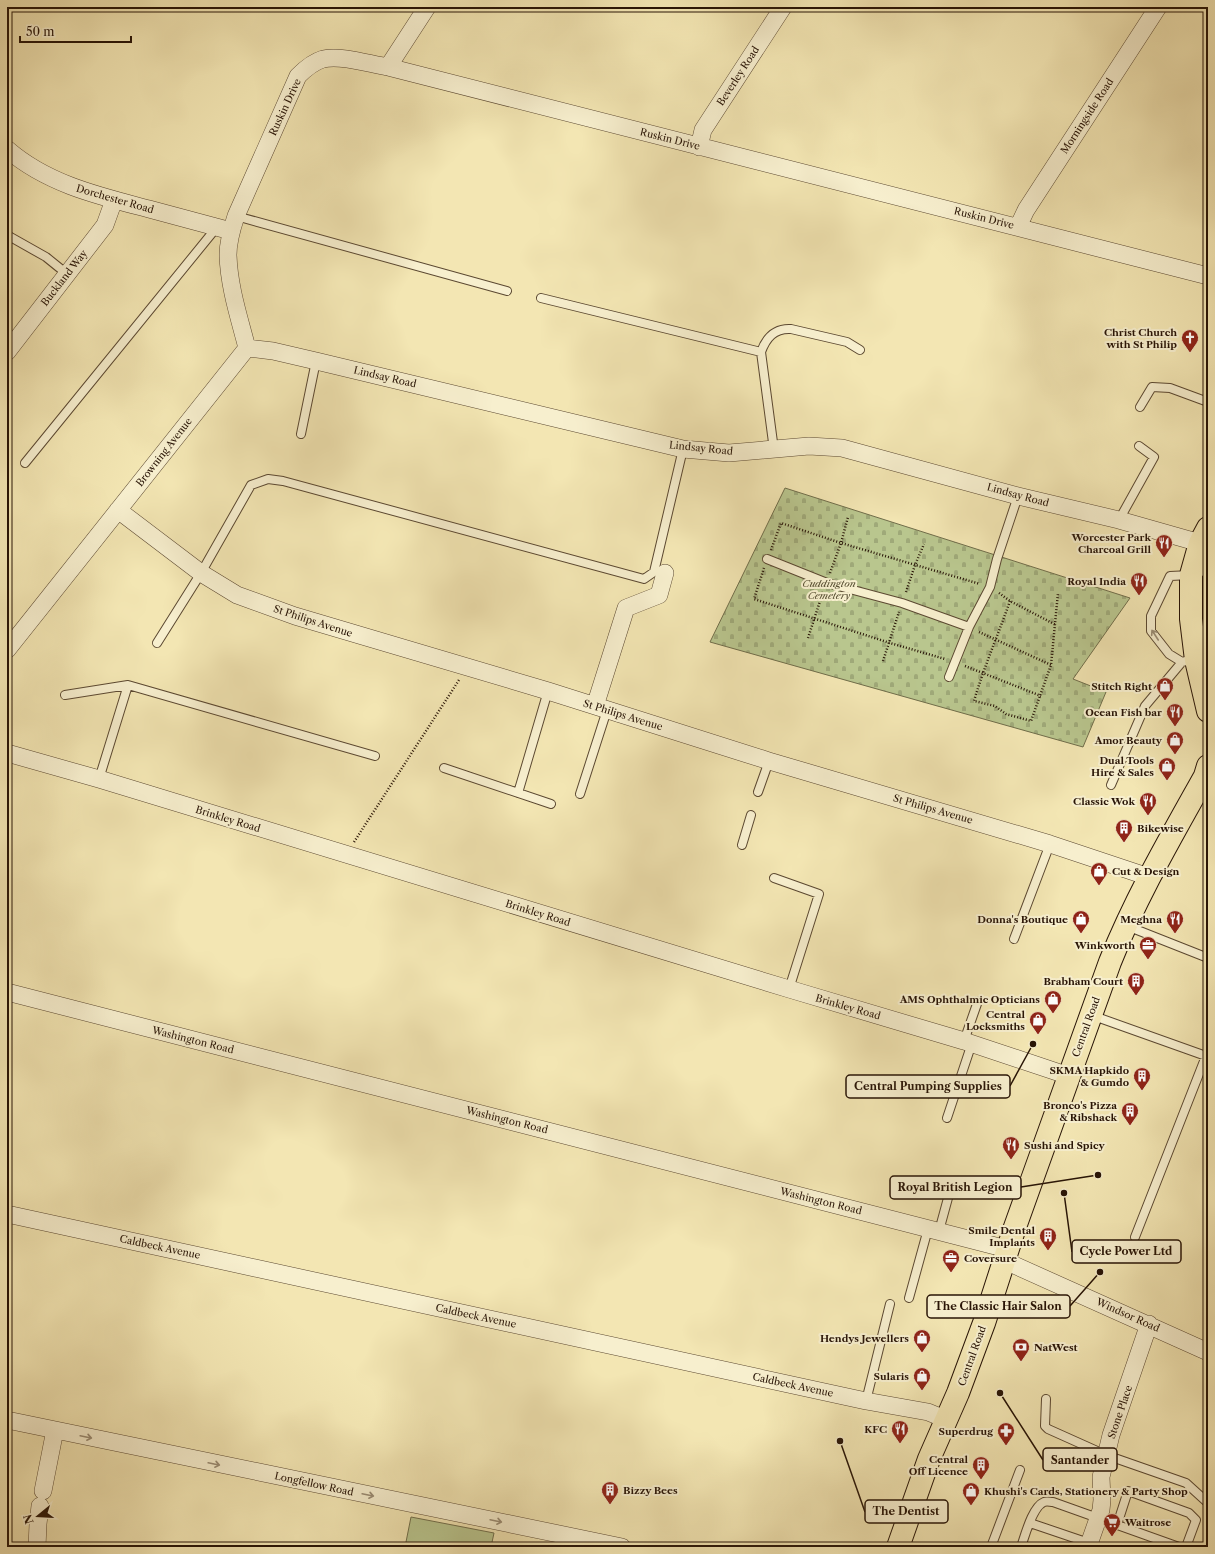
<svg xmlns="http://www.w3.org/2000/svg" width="1215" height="1554" font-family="'Libre Caslon Text',serif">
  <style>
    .cemetery { fill: url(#cemetery-stones); stroke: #706d4a }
    .park { fill: #b9c68e; stroke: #706d4a }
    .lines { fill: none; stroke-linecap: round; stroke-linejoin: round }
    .service-casing { stroke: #5b4831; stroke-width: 10 }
    .minor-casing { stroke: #5b4831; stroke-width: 18 }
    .primary-casing { stroke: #281406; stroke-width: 24 }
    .path { stroke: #281406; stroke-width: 2.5; stroke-dasharray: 1 2; stroke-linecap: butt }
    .service { stroke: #f7efce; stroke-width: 8 }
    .minor { stroke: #f7efce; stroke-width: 17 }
    .primary { stroke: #f3e6b3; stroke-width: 22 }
    .oneway { stroke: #9a8c74 }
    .labels { text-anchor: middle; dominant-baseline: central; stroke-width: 4; stroke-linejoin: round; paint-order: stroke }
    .street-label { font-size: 10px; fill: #281406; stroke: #f7efce }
    .poi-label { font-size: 10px; font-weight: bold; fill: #281406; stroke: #f7efce; text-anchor: end }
    .park-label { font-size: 10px; font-style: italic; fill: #5b5236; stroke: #f7efce }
    .leader { fill: none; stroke: #281406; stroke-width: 1.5 }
    .callout-dot { fill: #281406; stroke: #f7efce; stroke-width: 1.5 }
    .callout { fill: #f7efce; stroke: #281406; stroke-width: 1.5 }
    .callout-label { font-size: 11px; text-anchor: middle; font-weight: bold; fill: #281406 }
  </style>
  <defs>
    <pattern id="cemetery-stones" width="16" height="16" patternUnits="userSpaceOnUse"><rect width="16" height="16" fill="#b9c68e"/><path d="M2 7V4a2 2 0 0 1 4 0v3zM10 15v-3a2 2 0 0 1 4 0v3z" fill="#9fa979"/></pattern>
  </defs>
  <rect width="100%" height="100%" fill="#f3e6b3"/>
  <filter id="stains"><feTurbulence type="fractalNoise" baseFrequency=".005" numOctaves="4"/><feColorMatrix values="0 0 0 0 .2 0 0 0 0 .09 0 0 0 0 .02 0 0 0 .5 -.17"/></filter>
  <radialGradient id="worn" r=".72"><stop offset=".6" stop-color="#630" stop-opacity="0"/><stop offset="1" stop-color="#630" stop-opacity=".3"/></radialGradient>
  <path class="cemetery" d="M785 488 1130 598 1073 679 1106 692 1083 747 710 642Z"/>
  <path class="park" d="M411 1517 494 1533 491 1547H405Z"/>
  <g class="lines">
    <g class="service-casing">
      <path id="service" d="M236 216 507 291
        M7 235 46 257 67 274
        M541 298 761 352
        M1140 407 1152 387 1170 388 1208 402
        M301 434 316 361
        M774 450 761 352C766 338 774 328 791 329L847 342 860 350
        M25 463 217 227
        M1119 520 1154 457 1139 446
        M767 559 827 583 902 603 969 627
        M1196 565 1208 575
        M157 643 201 573 251 485 268 479 283 481 644 579 654 572 683 449
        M1186 661 1182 662 1169 654 1151 631V616L1170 576 1191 575
        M949 677 969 627 990 587 997 559 1018 496
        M65 695 128 685 375 756
        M444 768 551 804
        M99 779 128 685
        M1111 785 1145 706 1182 662
        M758 792 769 761
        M518 793 548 691
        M580 794 607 710
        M742 845 751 815
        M774 878 819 894 789 989
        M1127 926 1208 958
        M1014 939 1050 844
        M1091 1015 1206 1056 1135 1237
        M964 1041 978 1001
        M947 1118 972 1043
        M939 1231 951 1187
        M909 1298 928 1229
        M1046 1399 1045 1426 1048 1429 1106 1455 1186 1483 1208 1503
        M866 1401 890 1304
        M1030 1523 1089 1543
        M1117 1525 1128 1491 1189 1513 1196 1520 1186 1547
        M991 1547 1020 1470
        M1021 1547C1025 1536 1032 1507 1044 1502 1047 1501 1050 1502 1053 1502L1179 1547"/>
    </g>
    <g class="minor-casing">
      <path id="minor" d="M388 67 427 7
        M699 147 703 130 783 7
        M7 149C47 184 99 196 149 209 176 216 204 224 231 231
        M1018 227 1026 210 1158 7
        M247 348 273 351 316 361 683 449 729 453 809 446 842 448 1018 496 1119 520 1200 543
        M7 352 105 225 114 200
        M118 510 201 573 237 595 295 616 548 691 769 761 1050 844 1149 877
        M7 650 247 348C239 317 229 287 228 255 228 241 232 228 236 216L298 76C305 69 313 62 323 59 342 55 369 64 388 67L1208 276
        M595 706 626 608 659 595 665 573
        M7 753 99 779 789 989 964 1041 1069 1076
        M7 992 1007 1249
        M7 1214 866 1401 928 1412 945 1419
        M1003 1260 1208 1352
        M7 1420 622 1547
        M43 1491 55 1430
        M37 1547 38 1524 40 1506
        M1088 1547 1101 1510 1102 1500 1101 1477 1111 1435 1149 1324"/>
    </g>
    <g class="primary-casing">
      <path id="primary" d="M1208 528 1200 543 1191 575V619L1196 660 1208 711
        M898 1547 929 1459 958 1393 984 1323 1015 1227 1110 962C1136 897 1171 837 1205 776L1208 766"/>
    </g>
    <path class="path" d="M771 550 781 523 841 543 980 584
      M764 568 754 599 890 643 945 659
      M830 573 841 543 848 517
      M906 592 915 565 924 544
      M999 593 1010 601 1056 625
      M1010 601C998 635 984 667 974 701L995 706 1006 714 1031 721 1051 665 1058 593
      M979 632 1051 665
      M808 638 823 592
      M883 661 899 612
      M965 666 1041 696
      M354 842 459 680"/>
    <use href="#service" class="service"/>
    <use href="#minor" class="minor"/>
    <use href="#primary" class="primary"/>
  </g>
  <defs><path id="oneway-shaft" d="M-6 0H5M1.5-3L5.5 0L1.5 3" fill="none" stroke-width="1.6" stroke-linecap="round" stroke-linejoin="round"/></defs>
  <g class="oneway">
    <use href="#oneway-shaft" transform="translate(1155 635) rotate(-123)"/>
    <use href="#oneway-shaft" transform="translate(86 1437) rotate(12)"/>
    <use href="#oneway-shaft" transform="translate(214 1464) rotate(12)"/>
    <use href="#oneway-shaft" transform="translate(368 1495) rotate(12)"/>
    <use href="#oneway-shaft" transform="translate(496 1521) rotate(12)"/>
  </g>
  <defs>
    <g id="church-pin" transform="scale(0.9)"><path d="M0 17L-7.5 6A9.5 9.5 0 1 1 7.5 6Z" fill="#8f2418" stroke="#f7efce"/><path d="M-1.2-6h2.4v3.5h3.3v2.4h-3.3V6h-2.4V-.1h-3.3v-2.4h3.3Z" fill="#fff"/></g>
    <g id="restaurant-pin" transform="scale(0.9)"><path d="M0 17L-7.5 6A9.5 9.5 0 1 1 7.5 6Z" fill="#8f2418" stroke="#f7efce"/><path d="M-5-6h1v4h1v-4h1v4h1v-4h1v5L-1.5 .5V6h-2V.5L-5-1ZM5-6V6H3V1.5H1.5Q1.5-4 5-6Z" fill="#fff"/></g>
    <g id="shop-pin" transform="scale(0.9)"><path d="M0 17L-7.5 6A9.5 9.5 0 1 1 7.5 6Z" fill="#8f2418" stroke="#f7efce"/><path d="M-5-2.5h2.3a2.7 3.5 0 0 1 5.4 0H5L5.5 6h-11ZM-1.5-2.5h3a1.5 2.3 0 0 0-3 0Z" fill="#fff"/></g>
    <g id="building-pin" transform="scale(0.9)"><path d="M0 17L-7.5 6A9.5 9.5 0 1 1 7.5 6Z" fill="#8f2418" stroke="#f7efce"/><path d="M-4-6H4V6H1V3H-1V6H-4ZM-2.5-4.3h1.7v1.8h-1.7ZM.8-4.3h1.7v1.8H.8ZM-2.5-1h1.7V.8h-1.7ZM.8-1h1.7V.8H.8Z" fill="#fff"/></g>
    <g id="office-pin" transform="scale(0.9)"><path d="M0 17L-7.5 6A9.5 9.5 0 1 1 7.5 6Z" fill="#8f2418" stroke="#f7efce"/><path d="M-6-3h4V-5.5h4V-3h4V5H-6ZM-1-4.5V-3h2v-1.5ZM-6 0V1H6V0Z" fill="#fff"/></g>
    <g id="bank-pin" transform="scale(0.9)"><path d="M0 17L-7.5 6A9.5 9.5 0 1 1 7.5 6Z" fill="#8f2418" stroke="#f7efce"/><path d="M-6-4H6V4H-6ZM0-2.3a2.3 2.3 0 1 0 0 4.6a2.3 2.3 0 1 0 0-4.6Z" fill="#fff"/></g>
    <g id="pharmacy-pin" transform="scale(0.9)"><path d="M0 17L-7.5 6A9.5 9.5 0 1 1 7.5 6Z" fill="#8f2418" stroke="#f7efce"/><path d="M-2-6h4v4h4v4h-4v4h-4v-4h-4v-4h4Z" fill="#fff"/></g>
    <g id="supermarket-pin" transform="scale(0.9)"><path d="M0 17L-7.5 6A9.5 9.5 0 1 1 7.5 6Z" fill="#8f2418" stroke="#f7efce"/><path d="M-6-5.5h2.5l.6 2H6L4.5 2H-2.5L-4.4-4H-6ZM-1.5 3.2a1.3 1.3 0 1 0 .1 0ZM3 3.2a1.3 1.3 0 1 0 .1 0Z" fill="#fff"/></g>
  </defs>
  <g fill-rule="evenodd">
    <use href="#church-pin" x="1190" y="338"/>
    <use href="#restaurant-pin" x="1164" y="543"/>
    <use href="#restaurant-pin" x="1139" y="581"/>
    <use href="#shop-pin" x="1165" y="686"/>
    <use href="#restaurant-pin" x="1175" y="712"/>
    <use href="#shop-pin" x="1175" y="740"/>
    <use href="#shop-pin" x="1167" y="766"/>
    <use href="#restaurant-pin" x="1148" y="801"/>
    <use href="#building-pin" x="1124" y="828"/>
    <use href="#shop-pin" x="1099" y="871"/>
    <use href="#shop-pin" x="1081" y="919"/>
    <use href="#restaurant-pin" x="1175" y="919"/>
    <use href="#office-pin" x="1148" y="945"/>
    <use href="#building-pin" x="1136" y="981"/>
    <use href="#shop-pin" x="1053" y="999"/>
    <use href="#shop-pin" x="1038" y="1020"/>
    <use href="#building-pin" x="1142" y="1076"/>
    <use href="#building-pin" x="1130" y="1111"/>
    <use href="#restaurant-pin" x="1011" y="1145"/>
    <use href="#building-pin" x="1048" y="1236"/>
    <use href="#office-pin" x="951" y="1258"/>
    <use href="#shop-pin" x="922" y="1338"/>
    <use href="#bank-pin" x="1021" y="1347"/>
    <use href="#shop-pin" x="922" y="1376"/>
    <use href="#restaurant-pin" x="900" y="1429"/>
    <use href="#pharmacy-pin" x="1006" y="1431"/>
    <use href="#building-pin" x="981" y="1465"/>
    <use href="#building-pin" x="610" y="1490"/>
    <use href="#shop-pin" x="971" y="1491"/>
    <use href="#supermarket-pin" x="1112" y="1522"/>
  </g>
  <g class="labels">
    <g class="street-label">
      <text transform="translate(738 76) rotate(-57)">Beverley Road</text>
      <text transform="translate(285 107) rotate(-65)">Ruskin Drive</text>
      <text transform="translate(1087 116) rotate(-57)">Morningside Road</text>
      <text transform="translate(670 139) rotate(14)">Ruskin Drive</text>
      <text transform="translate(115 199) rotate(16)">Dorchester Road</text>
      <text transform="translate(984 218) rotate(14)">Ruskin Drive</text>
      <text transform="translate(64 278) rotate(-52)">Buckland Way</text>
      <text transform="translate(385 377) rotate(13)">Lindsay Road</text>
      <text transform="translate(701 448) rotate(6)">Lindsay Road</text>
      <text transform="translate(164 452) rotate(-52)">Browning Avenue</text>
      <text transform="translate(1018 495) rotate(15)">Lindsay Road</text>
      <text transform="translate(313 621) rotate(18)">St Philips Avenue</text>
      <text transform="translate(623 715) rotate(17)">St Philips Avenue</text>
      <text transform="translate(933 809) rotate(16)">St Philips Avenue</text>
      <text transform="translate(228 819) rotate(17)">Brinkley Road</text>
      <text transform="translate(538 913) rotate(17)">Brinkley Road</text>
      <text transform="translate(848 1007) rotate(16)">Brinkley Road</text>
      <text transform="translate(1086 1027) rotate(-70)">Central Road</text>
      <text transform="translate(193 1040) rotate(14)">Washington Road</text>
      <text transform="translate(507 1120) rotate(14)">Washington Road</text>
      <text transform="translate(821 1201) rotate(14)">Washington Road</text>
      <text transform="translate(160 1247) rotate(12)">Caldbeck Avenue</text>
      <text transform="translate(1128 1315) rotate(24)">Windsor Road</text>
      <text transform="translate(476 1316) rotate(12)">Caldbeck Avenue</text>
      <text transform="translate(972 1356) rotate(-70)">Central Road</text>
      <text transform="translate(793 1385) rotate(12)">Caldbeck Avenue</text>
      <text transform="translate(1120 1412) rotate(-71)">Stone Place</text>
      <text transform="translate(314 1484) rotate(12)">Longfellow Road</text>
    </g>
    <g class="poi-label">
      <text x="1177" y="332">Christ Church<tspan x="1177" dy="12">with St Philip</tspan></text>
      <text x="1151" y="537">Worcester Park<tspan x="1151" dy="12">Charcoal Grill</tspan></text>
      <text x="1126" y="581">Royal India</text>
      <text x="1152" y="686">Stitch Right</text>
      <text x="1162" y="712">Ocean Fish bar</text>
      <text x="1162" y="740">Amor Beauty</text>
      <text x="1154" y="760">Dual Tools<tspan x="1154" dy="12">Hire &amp; Sales</tspan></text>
      <text x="1135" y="801">Classic Wok</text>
      <text x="1137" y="828" text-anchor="start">Bikewise</text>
      <text x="1112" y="871" text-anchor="start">Cut &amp; Design</text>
      <text x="1068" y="919">Donna's Boutique</text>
      <text x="1162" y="919">Meghna</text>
      <text x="1135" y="945">Winkworth</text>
      <text x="1123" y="981">Brabham Court</text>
      <text x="1040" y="999">AMS Ophthalmic Opticians</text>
      <text x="1025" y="1014">Central<tspan x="1025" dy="12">Locksmiths</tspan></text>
      <text x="1129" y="1070">SKMA Hapkido<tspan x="1129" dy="12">&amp; Gumdo</tspan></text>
      <text x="1117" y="1105">Bronco's Pizza<tspan x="1117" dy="12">&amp; Ribshack</tspan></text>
      <text x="1024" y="1145" text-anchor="start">Sushi and Spicy</text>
      <text x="1035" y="1230">Smile Dental<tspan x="1035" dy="12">Implants</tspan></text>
      <text x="964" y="1258" text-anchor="start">Coversure</text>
      <text x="909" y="1338">Hendys Jewellers</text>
      <text x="1034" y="1347" text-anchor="start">NatWest</text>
      <text x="909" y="1376">Sularis</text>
      <text x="887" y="1429">KFC</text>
      <text x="993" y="1431">Superdrug</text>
      <text x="968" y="1459">Central<tspan x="968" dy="12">Off Licence</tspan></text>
      <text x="623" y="1490" text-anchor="start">Bizzy Bees</text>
      <text x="984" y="1491" text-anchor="start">Khushi's Cards, Stationery &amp; Party Shop</text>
      <text x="1125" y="1522" text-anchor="start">Waitrose</text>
    </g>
    <g class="park-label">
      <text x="829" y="583">Cuddington<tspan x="829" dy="12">Cemetery</tspan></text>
    </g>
  </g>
  <path class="leader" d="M1033 1044L1010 1086M1098 1175L1021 1187M1064 1193L1072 1252M1100 1272L1070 1306M1000 1393L1043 1460M840 1441L865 1512"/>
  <g class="callout-dot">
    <circle cx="1033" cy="1044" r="4"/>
    <circle cx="1098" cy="1175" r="4"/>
    <circle cx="1064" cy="1193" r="4"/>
    <circle cx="1100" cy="1272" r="4"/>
    <circle cx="1000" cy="1393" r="4"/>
    <circle cx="840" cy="1441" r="4"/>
  </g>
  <g class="callout">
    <rect x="846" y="1075" width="164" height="23" rx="4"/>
    <rect x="890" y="1176" width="131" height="23" rx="4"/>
    <rect x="1072" y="1240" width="109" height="23" rx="4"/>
    <rect x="927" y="1295" width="143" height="23" rx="4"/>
    <rect x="1043" y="1448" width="74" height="23" rx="4"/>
    <rect x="865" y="1500" width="83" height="23" rx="4"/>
  </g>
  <g class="callout-label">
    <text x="928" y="1090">Central Pumping Supplies</text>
    <text x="955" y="1191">Royal British Legion</text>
    <text x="1126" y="1255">Cycle Power Ltd</text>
    <text x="998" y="1310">The Classic Hair Salon</text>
    <text x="1080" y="1464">Santander</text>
    <text x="906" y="1515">The Dentist</text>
  </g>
  <rect width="1215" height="1554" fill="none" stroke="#f3e6b3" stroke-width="24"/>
  <rect x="8" y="8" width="1199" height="1538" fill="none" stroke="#281406" stroke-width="2"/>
  <rect x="12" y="12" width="1191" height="1530" fill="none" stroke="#281406"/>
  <g transform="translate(38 1516) rotate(252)" stroke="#f7efce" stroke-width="3" paint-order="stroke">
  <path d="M0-3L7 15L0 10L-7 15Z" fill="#281406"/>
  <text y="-6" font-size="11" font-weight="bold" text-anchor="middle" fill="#281406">N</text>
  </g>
  <path d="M20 36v6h111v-6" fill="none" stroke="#281406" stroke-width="2"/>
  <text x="26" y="36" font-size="12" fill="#281406" stroke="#f7efce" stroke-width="3" paint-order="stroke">50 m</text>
  <rect width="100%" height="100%" filter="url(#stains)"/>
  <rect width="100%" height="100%" fill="url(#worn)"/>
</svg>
